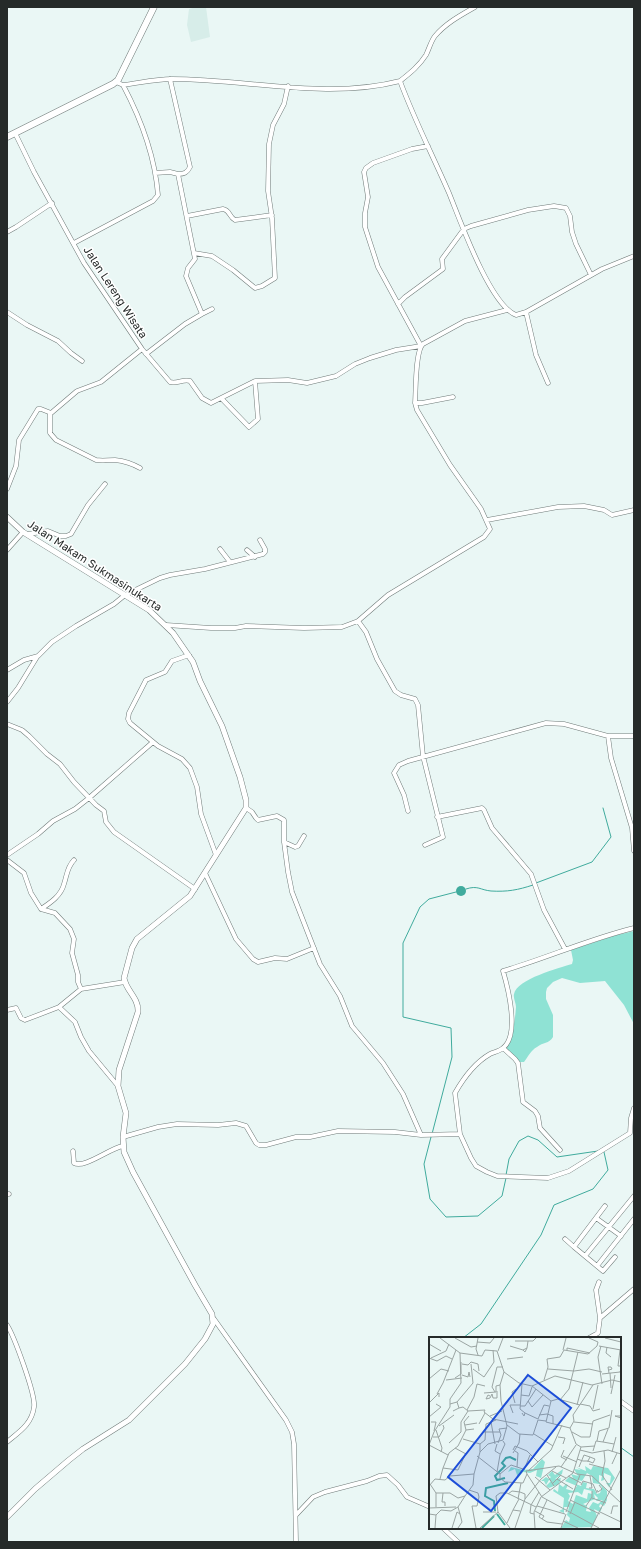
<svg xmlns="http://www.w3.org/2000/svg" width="641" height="1549" font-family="'Golos Text',sans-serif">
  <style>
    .built { fill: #d7ede9 }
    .green { fill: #8fe2d4 }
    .water { fill: #40ab9d }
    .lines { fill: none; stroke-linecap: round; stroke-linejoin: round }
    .stream { stroke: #40ab9d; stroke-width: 1 }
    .minor-casing { stroke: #707b79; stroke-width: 5 }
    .tertiary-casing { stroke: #707b79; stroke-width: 6 }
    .secondary-casing { stroke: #707b79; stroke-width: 7 }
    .minor { stroke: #fff; stroke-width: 4 }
    .tertiary { stroke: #fff; stroke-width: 5 }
    .secondary { stroke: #fff; stroke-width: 6 }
    .labels { text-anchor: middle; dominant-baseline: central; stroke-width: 3; stroke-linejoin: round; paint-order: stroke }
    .street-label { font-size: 11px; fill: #252a29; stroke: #fff }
    .inset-river { fill: none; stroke: #40ab9d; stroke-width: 2 }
    .inset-road { fill: none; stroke: #9ba5a3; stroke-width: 1 }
    .view { fill: #1d4ed8; fill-opacity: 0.15; stroke: #1d4ed8; stroke-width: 2 }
    .inset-edge { fill: none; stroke: #252a29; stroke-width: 2 }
  </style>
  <rect width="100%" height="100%" fill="#eaf7f5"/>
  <path class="built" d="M196 7H206L210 37 191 42 187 25 189 9Z"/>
  <path class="green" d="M634 931V1024L624 1005 605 981 580 983 562 978 553 982 547 988 546 992V999L553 1015V1037C549 1044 543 1042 537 1047 531 1050 528 1057 524 1062H520L506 1048C513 1037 515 1020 516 1007 516 1003 513 998 514 994 517 979 559 968 572 964L573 960 571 950 613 936Z"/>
  <path class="water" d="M456 891a5 5 0 1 1 10 0a5 5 0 1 1-10 0Z"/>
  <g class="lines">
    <path class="stream" d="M536 883 592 862 611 837 603 808
      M466 889C478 885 480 890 491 891 507 892 518 890 533 885
      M432 1134 452 1057 451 1028 403 1017V943L420 907 429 899 456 892
      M431 1137 424 1164 430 1199 446 1217 478 1216 502 1196 506 1178
      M506 1175 509 1159 519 1141 528 1136 538 1140 557 1157 598 1151
      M463 1338 481 1324 541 1235 554 1205 593 1189 608 1170 604 1152
      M620 1447 634 1457"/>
    <g class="minor-casing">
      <path id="minor" d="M400 81C410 73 419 66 426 55 429 49 431 41 435 36 446 23 461 15 475 7
        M116 82 123 85C139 83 156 79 172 79 247 79 327 100 400 81 414 119 433 156 449 193 460 220 490 305 516 315L526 312 602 269 634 256
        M15 133 34 172 84 263 142 349 170 382C177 384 183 379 190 381L202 398 211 403 255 381 258 419 249 427 222 399
        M155 173 170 172 178 174
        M187 216 223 209C230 210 229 217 235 220L272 215
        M7 232 16 227 52 203
        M74 243 153 201 158 195C155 157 141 119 123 85
        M194 253 212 256 233 270 255 288 262 286 275 278 272 218 268 191 269 144 273 125 284 104 288 86
        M398 304 405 297 443 269 442 259 464 229 471 226 528 210 554 206 566 208 570 216 572 232 576 244 591 275
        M7 312 27 325 58 341 71 353 82 361
        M526 312 536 355 548 383
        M202 314 212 309
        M146 354 185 324 202 314 186 276 188 268 195 259 178 174C184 174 187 173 190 167L170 79
        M255 381 288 380 307 383 336 376 355 364 370 358 396 350 421 346 378 267 365 227V213L368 197 364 172 366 168 373 163 412 149 428 146
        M415 403H422L453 397
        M140 468C133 464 124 461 115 460 108 460 103 461 96 460L56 440 50 433V414L77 391 101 382 142 349
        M7 489 16 466 19 440 38 409H41L51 413
        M487 520 558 507 584 506 604 510 612 515 634 510
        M28 534 48 531 60 536H66L71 534 88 505 105 484
        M220 549 230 562
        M7 550 23 532
        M247 550 255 557
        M358 621 366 632 377 659 395 691 401 695 415 699 418 705 423 756 443 837 425 845
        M166 625 211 628H235L246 626 304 628 342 627 358 621 388 595 484 537 490 529 481 509 450 465 417 410 415 403C416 391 415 351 423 344L465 321 507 310
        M189 655 172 661 165 672 146 680 129 713 128 719 130 723 158 746 182 759 190 768 197 787 201 814 216 855
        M7 670 24 660 38 656 52 642 76 626 114 604 125 595 160 578 170 575 205 569 263 554 265 552V549L260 540
        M7 702 18 688 37 657
        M7 724 22 730 29 736 47 754 60 764 74 782 96 805 104 811 106 822 114 832 195 889
        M608 736 611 758 632 828 634 851
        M246 808 252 812 256 818 258 820 277 816 284 820V842L288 872 292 892 320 964 340 996 352 1026 383 1063 403 1094 421 1135
        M408 811 404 795 394 773 399 765 408 761 546 723 564 724 608 736H634
        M437 817 482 808 484 810 492 828 531 874 544 910 565 949
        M284 842 295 847 298 846 304 836
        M7 855 38 834 53 821 75 809 89 798 153 742
        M7 860 24 873 31 893 41 909 55 913 70 929 74 939 72 953 78 975V982L81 989 59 1007 75 1022 81 1037 89 1051 118 1086
        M205 873 236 939 253 959 258 962 275 958 287 959 314 948
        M41 909C50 903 61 896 64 884 67 875 67 867 74 860
        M81 989 125 982
        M7 1010 16 1008 21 1018 25 1020 59 1007
        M503 1048 515 1059 518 1063 523 1102 535 1111 538 1116 540 1128 560 1150
        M460 1134 455 1093C463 1079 476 1062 490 1054 494 1052 500 1051 503 1048 520 1035 508 988 503 971 547 958 589 939 634 928
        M123 1137 158 1127 177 1124 218 1125 236 1123 246 1126 256 1143 259 1145H266L296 1137H310L338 1131 395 1132 421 1135 460 1134 471 1158 476 1166 487 1172 497 1176 548 1178 569 1171 630 1133 631 1118 634 1108
        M73 1151 74 1163C84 1169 110 1148 123 1146
        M7 1194H9
        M605 1206 574 1247 603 1271 615 1257
        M596 1218 621 1236
        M565 1239 574 1247
        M585 1256 634 1196
        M597 1266 634 1219
        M599 1282 596 1290 600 1318
        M214 1319 286 1420 292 1432 294 1444 296 1542
        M7 1325C14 1336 36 1395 34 1407 32 1424 19 1432 7 1442
        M589 1338 598 1333 600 1318 634 1289
        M620 1401 634 1411
        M296 1515 313 1497 325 1492 367 1481 379 1476 387 1475 398 1485 407 1497 430 1507
        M443 1528 458 1542"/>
    </g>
    <g class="tertiary-casing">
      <path id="tertiary" d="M7 517 23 532 149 610 173 633 193 662 200 681 222 726 240 777 246 800V808L190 896 137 939 132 948 124 978C126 991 139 998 138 1012L119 1070 118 1086 126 1113 123 1137 124 1152 133 1172 195 1285 212 1314 213 1324 205 1339 185 1364 129 1420 83 1449 69 1460 35 1489 7 1517"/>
    </g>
    <g class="secondary-casing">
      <path id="secondary" d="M7 137 113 84 118 80 154 7"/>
    </g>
    <use href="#minor" class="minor"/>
    <use href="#tertiary" class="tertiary"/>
    <use href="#secondary" class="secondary"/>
  </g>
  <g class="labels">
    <g class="street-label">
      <text transform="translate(116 292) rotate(57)">Jalan Lereng Wisata</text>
      <text transform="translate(95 565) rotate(33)">Jalan Makam Sukmasinukarta</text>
    </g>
  </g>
  <g transform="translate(429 1337)">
    <rect width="192" height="192" fill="#eaf7f5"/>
    <path d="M113 122 116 125 112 141 107 139 108 133 101 136 94 135 89 141 86 132 79 135 82 130 94 133 104 132ZM156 129 162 133 164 129 179 131 186 141 180 150 177 146H181L182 139 175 136V143L172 144 173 139 170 138V145L178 154V163L175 169 171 167 170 170 173 171 171 175 165 172 168 179 163 190 132 191 137 183 140 185 141 181 138 178 140 170H135V176L130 174 134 172 135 161 124 154 125 152 129 155 130 147 120 151 117 149 122 144 120 143 117 148 115 144H112L117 140 120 142 122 140 119 138 123 134 126 138 134 132 133 137 126 142 132 141 130 147 134 150 137 147 139 148 137 152 144 154 148 149 136 144 140 140 144 141 142 137 149 139 145 132 152 133 147 130 157 134ZM158 136 163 139 164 146 170 147 173 150 171 156 168 157 165 152 157 151 158 146 154 145 152 149 147 147 149 143 153 144ZM155 152 163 154V157L159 156 158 162 147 158 144 167 139 164 141 159 139 156 149 155 153 158ZM165 157 169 161 167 164 174 163 169 167 164 165 160 171 162 175 157 174 158 169 154 167 166 162Z" fill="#8fe2d4" fill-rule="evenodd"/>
    <path class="inset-river" d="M76 141 68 143 66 139 76 129 73 126 77 121 81 120 87 123M66 174 65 164 56 159 57 151 79 146M68 177 76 188M53 191 65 179"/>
    <path class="inset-road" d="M11 1 31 16 53 19 56 13 68 14 75 35 90 46 103 49 126 39 163 48 183 43 192 45M26 1 42 10 48 9M49 1 47 12 49 18M160 1 169 5 168 9M176 1 192 5M86 4H99M48 5 61 6 65 1M0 7 12 14M81 9 94 13M170 9 192 13M172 9 169 20 173 47M178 10 177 16 182 20M98 11 96 15 94 13 98 11 99 4H104L107 1M134 13 137 1M135 13 159 17 168 9M138 13V11L161 16M191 13 189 29H192M69 14 74 1M0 21 8 24 17 19 23 22M2 21 17 14 20 7M78 22 94 20M33 27 39 28 42 25 49 27 50 34M44 32 55 40 65 25 64 13M119 32 145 34M180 33 183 32 182 30H179L180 36M145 34 160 32 173 35M181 36 182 51M173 37 191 35 192 32M33 38 39 40 40 35 41 40M26 41 32 37V25M0 42 12 32 20 34M17 43 33 41M115 43 119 30 118 22 131 20 135 13M14 46 27 13M103 49 122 64 117 85 141 91 147 107 152 110 144 136M66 55 63 50 68 30H74M55 56 67 55V49L71 48M8 57 14 46M182 57 186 38M92 58 100 59 103 50M61 59 59 58 57 62 61 61 63 57 64 61H68V54M131 63 140 52 149 15M99 64 103 70 114 58M122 64 129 62 151 68M0 66 10 56V60M86 66 83 55 87 52M21 67 28 65 44 46 42 27M151 67 161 69 164 74 171 72M148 68 154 45M91 69H96L107 52M164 72 169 48M38 73 45 60 48 47 56 49M24 74 30 71 28 65M39 74 56 73 55 75 64 82 89 87M84 76 81 68H91M93 76 95 79 96 76 91 72 93 47M96 76 109 82 115 68 120 69M110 78 118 77 124 79V87M61 79 73 74M192 79H186L192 81M0 80 12 70 7 67M2 85H7L5 94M62 85 66 107M145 85 164 87M50 87 56 76M36 88 48 86M78 88 90 97 104 98 109 83 117 84M10 89 25 78M141 91 145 84 144 78 164 48M179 92 174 105 185 107M7 93 13 111 12 115M37 93 35 85 40 79M55 95H71M143 95 152 100H161L164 84 181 78M105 97 124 109M4 100H10L15 91 14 88M129 100 136 101 134 107M34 102 51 107M168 104 170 94 180 91 183 73M20 106 32 95V85L39 74 34 70 30 71M69 106 72 98 70 92 78 91M68 107 66 114 71 117M152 110 166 109M26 111 37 117M84 113 86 109 98 114 109 125M135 113 132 120 138 123M151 113 163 116 179 113 192 117M86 114 89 116 88 130M164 114 167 104 174 105M175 114 176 124 173 138 183 153M51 115V107L56 103 57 87 67 83M183 115 187 100M84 116 90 106 91 97M19 118 0 108 5 95 21 70V62L32 46 31 16M48 119 71 137V141L76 145 94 146 98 137 113 160 170 191M134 119 148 125M148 122 154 124H159L164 126 166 122 161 120 159 124V125M160 127 175 131M183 127 188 116M132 130 147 108M150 130 155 118 161 120M14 131 20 116 29 109 37 93 45 92M95 133 101 118M99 134 122 113 133 88M123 134 137 141M68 135 71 118 76 107 74 104M71 137 82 128 94 132M98 137 97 134 130 129 148 137 163 139 192 166M118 138 125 149M139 139 152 146M106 140 121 153M11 142 14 131 29 133 37 116M128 142 144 152M1 147 7 156H14M123 147 132 138M152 148 154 144 164 147 168 156M0 149 6 142 16 143 21 139 45 137 51 115 59 107 74 103 78 89 72 64 71 48 75 35M160 151H163L161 139M40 153 49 156 50 160 48 169H43L47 191M168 153 169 155 173 152 170 148M76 156 84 146M79 157 83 154 91 155 96 157V162M36 159 44 148 45 137M163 161 177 166M89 162 92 146M90 162 84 173 91 174M118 163 110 180 118 185 133 187M141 163 171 177M102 168 110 155M102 168 101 176 105 177M16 169V165H13L14 156H21L29 161 36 159 29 170 31 177 28 175 23 191M108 169 136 177M157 169 163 160V154M7 170V156M0 171 27 170M106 174 115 179 113 182M54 175H67M69 175 67 159 71 156H78L107 170M137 175 151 138M171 175 192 185M0 177 7 178 12 173 22 174 29 170M141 177 146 165M182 177 184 169H189M134 184 149 191M78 186 84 173M6 191 7 178M29 191 33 185 31 177M51 191 69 175 81 191M86 191 96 162 112 142 127 130M106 191 105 175 112 160 144 136M132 191 137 177M162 191 192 132"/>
    <path class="view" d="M99 38 142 71 62 174 19 140Z"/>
    <rect width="192" height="192" class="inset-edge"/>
  </g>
  <rect width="641" height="1549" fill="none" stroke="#252a29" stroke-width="16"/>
</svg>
